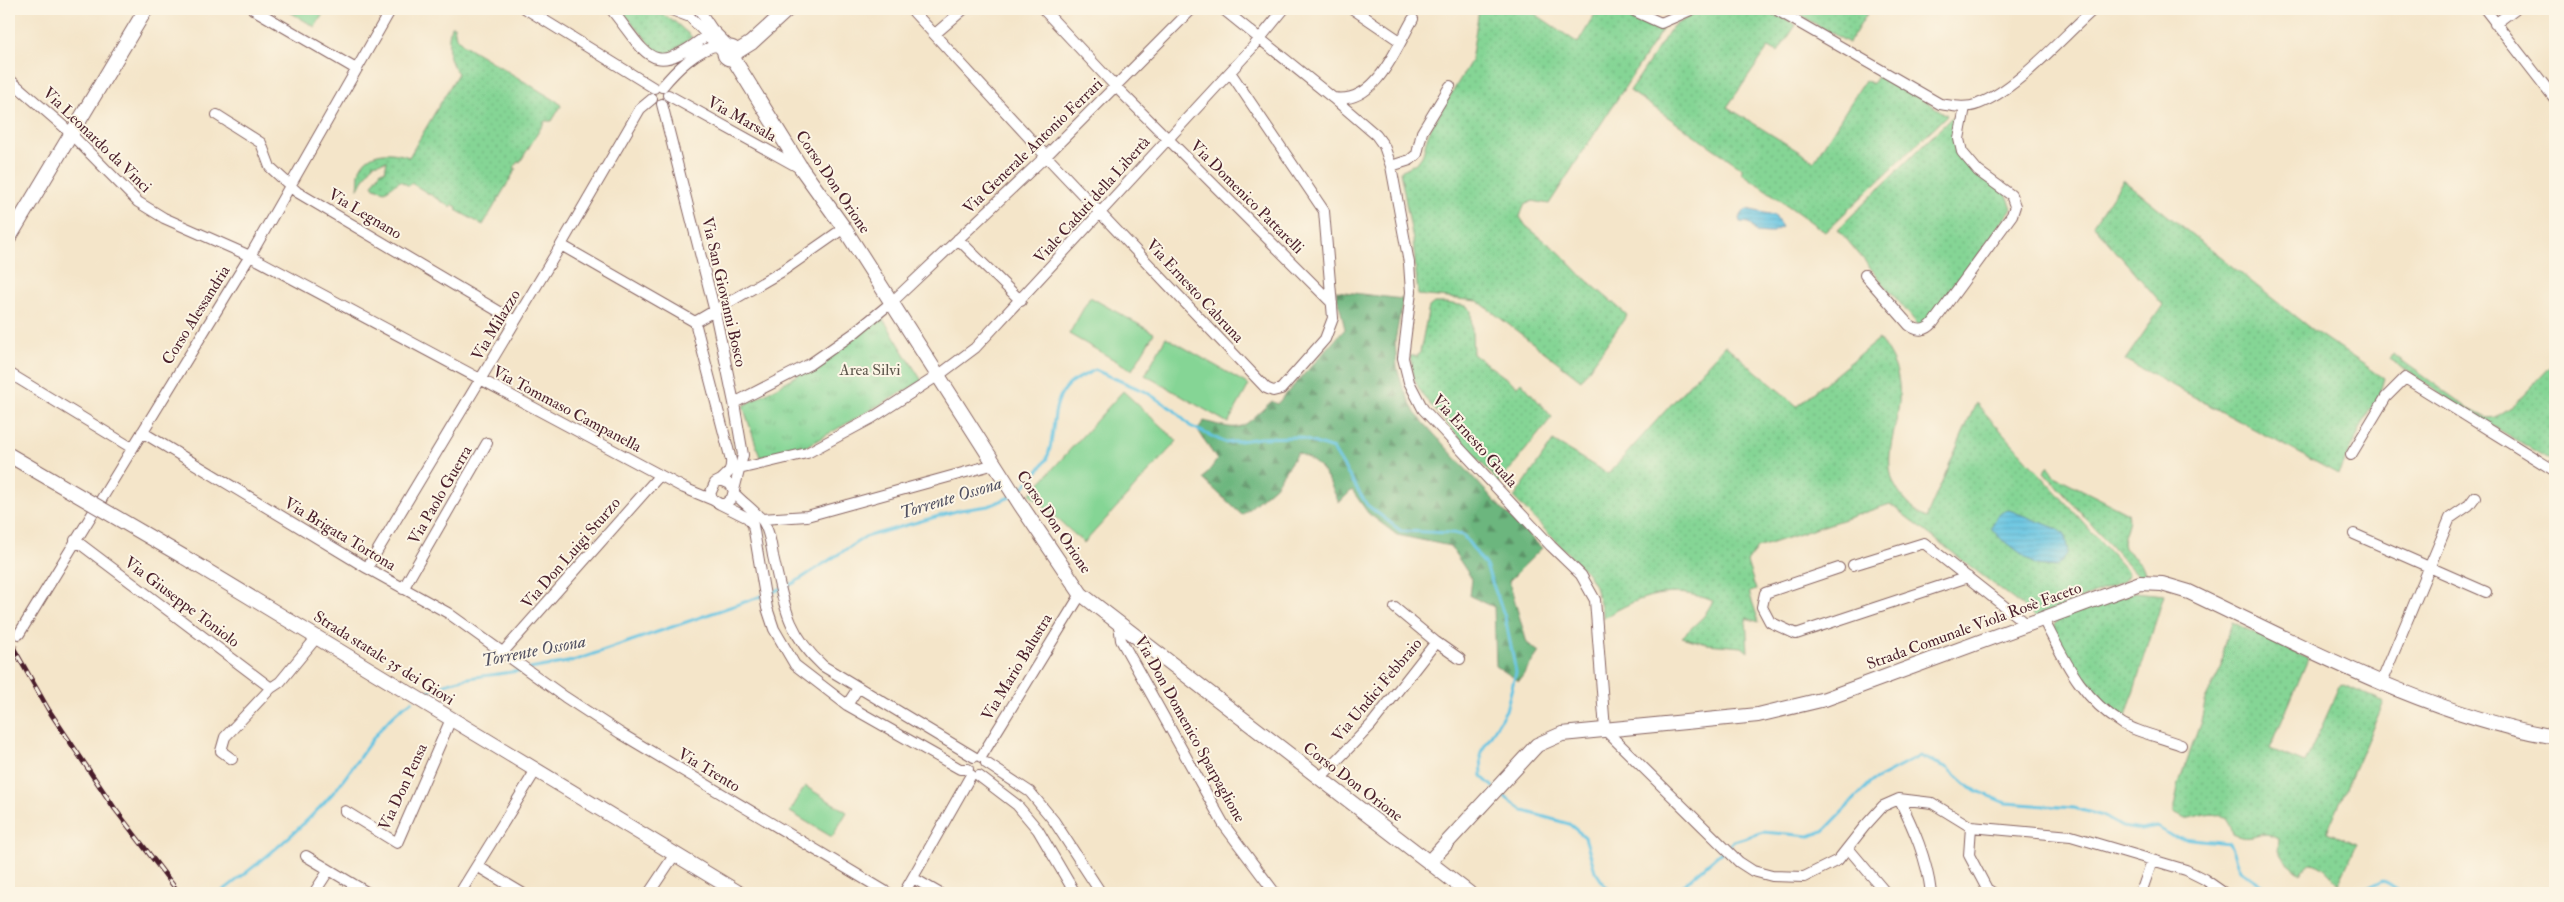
<svg xmlns="http://www.w3.org/2000/svg" width="2564" height="902" font-family="'IM FELL Double Pica',serif">
  <style>
    .grass { fill: url(#grass-dots); stroke: #687a60 }
    .forest { fill: url(#forest-firs); stroke: #5b6a54 }
    .park { fill: url(#park-tufts); stroke: #687a60 }
    .pitch { fill: #85d595; stroke: #687a60 }
    .water { fill: url(#water-rules); stroke: #577286 }
    .lines { fill: none; stroke-linecap: round; stroke-linejoin: round }
    .stream { stroke: #64c4e2; stroke-width: 3 }
    .street-tunnel { stroke: #d2bda9; stroke-width: 10; stroke-dasharray: 10 5; stroke-linecap: butt }
    .street-casing { stroke: #866462; stroke-width: 12 }
    .secondary-casing { stroke: #866462; stroke-width: 16 }
    .street { stroke: #fff; stroke-width: 10 }
    .secondary { stroke: #fff; stroke-width: 14 }
    .rail-casing { stroke: #4a1f2b; stroke-width: 5 }
    .rail { stroke: #fcf5e5; stroke-width: 3; stroke-dasharray: 9; stroke-linecap: butt }
    .secondary-bridge-casing { stroke: #866462; stroke-width: 16; stroke-linecap: butt }
    .secondary-bridge { stroke: #fff; stroke-width: 14 }
    .labels { text-anchor: middle; dominant-baseline: central; stroke-width: 4; stroke-linejoin: round; paint-order: stroke }
    .street-label { font-size: 16px; fill: #4a1f2b; stroke: #fcf5e5 }
    .park-label { font-size: 16px; fill: #5c564b; stroke: #fcf5e5 }
    .water-label { font-size: 18px; font-style: italic; fill: #525162; stroke: #fcf5e5 }
  </style>
  <defs>
    <pattern id="grass-dots" width="8" height="8" patternUnits="userSpaceOnUse" patternTransform="scale(1.25)"><rect width="8" height="8" fill="#85d595"/><path d="M2 2h.1M6 6h.1" fill="none" stroke="#74b681" stroke-width="1.8" stroke-linecap="round"/></pattern>
    <pattern id="forest-firs" width="22" height="20" patternUnits="userSpaceOnUse" patternTransform="scale(1.25)"><rect width="22" height="20" fill="#6cb67e"/><path d="M5 1l3.5 6h-7zM16 11l3.5 6h-7z" fill="#5b9367"/></pattern>
    <pattern id="park-tufts" width="24" height="20" patternUnits="userSpaceOnUse" patternTransform="scale(1.25)"><rect width="24" height="20" fill="#85d595"/><path d="M3 7l-1-3M5 7V3M7 7l1-3M15 17l-1-3M17 17v-4M19 17l1-3" fill="none" stroke="#74b681"/></pattern>
    <pattern id="water-rules" width="6" height="5" patternUnits="userSpaceOnUse" patternTransform="scale(1.25)"><rect width="6" height="5" fill="#64c4e2"/><path d="M0 2.5h6" fill="none" stroke="#58a8c2"/></pattern>
  </defs>
  <rect width="100%" height="100%" fill="#fcf5e5"/>
  <filter id="ink" filterUnits="userSpaceOnUse"><feTurbulence type="fractalNoise" baseFrequency=".02" numOctaves="2"/><feDisplacementMap in="SourceGraphic" scale="10" xChannelSelector="R" yChannelSelector="G"/><feConvolveMatrix kernelMatrix="1 2 1 2 8 2 1 2 1" color-interpolation-filters="sRGB"/></filter>
  <filter id="wash" filterUnits="userSpaceOnUse"><feTurbulence type="fractalNoise" baseFrequency=".0096" numOctaves="4" result="noise"/><feDisplacementMap in="SourceGraphic" scale="20" xChannelSelector="R" yChannelSelector="G"/><feGaussianBlur stdDeviation="1.12" result="paint"/><feColorMatrix in="noise" values="0 0 0 0 0 0 0 0 0 0 0 0 0 0 0 0 0 1.4 0 .05"/><feComposite in="paint" operator="in"/></filter>
  <g filter="url(#wash)">
    <rect width="100%" height="100%" fill="#f4e5c9"/>
    <path class="grass" d="M620 9H653L675 22 692 37 667 55 658 53Z
      M1479 9H1528L1578 43 1598 9H1620L1639 21 1662 30 1549 204 1533 201 1524 205 1520 217 1526 226 1560 253 1582 276 1627 315 1581 380 1478 301 1418 295 1413 240 1400 171C1432 158 1419 152 1431 128L1471 61Z
      M1701 9H1769L1796 25 1778 52 1769 47 1727 107 1814 161 1865 80 1872 84 1880 72 1947 115 1825 232 1742 173V168L1630 91 1672 27Z
      M1789 9H1870L1849 43Z
      M451 26H454L456 37 464 45 558 102 561 106 552 121H545L520 162 518 161 514 168 516 169 483 225 456 210 457 207 453 205 451 207 411 183 409 186 400 181 385 191 374 188 372 185 381 171H385L387 161 373 164 358 189C359 182 358 175 360 169 369 149 392 151 409 157L458 73C447 61 447 42 451 26Z
      M1951 118H1960L1955 144 2007 195 2012 208 1929 323 1919 326 1838 229Z
      M2123 180 2311 329 2384 378 2378 399 2369 411 2338 474 2125 360 2163 305 2093 225Z
      M1446 303 1466 306 1471 310 1473 354 1517 386 1521 382 1552 417 1499 483 1422 395 1414 378 1410 356H1418L1420 352 1429 307 1434 303Z
      M1879 339C1890 353 1897 366 1899 384 1904 426 1871 465 1906 501 1912 508 1918 514 1926 518L1976 403 2127 571 2128 575 2124 581 2036 617 1890 504 1757 548 1747 562 1756 590 1749 592 1759 622 1746 618 1748 652 1742 647 1707 644 1682 637 1704 616 1713 601C1673 585 1640 595 1604 618L1595 586 1587 573 1514 498 1553 441 1608 474 1725 345 1797 406Z
      M2393 354 2469 409 2487 418 2496 417 2514 405 2555 362V463L2443 396 2390 359Z
      M2049 466 2053 475 2128 513C2132 524 2120 536 2124 548L2142 565 2145 573 2138 576 2044 472Z
      M2135 592 2164 595 2125 719C2089 705 2073 665 2054 634L2055 624 2060 618Z
      M2232 622 2308 659 2270 749 2305 763 2341 684 2384 702 2327 832 2357 844 2338 884C2330 875 2323 864 2310 863L2301 873C2287 862 2276 858 2279 839 2260 826 2255 845 2233 834 2225 804 2208 814 2185 819L2174 813V806L2179 783 2201 721 2206 698 2222 666 2223 648Z"/>
    <path class="forest" d="M1336 291 1403 299 1395 341 1397 367 1402 385 1415 413 1502 509 1542 548 1509 581 1527 643 1539 652 1519 681 1496 666 1494 607 1470 596 1472 579 1450 546 1397 535 1368 513 1352 490 1339 503C1327 477 1324 464 1297 453L1275 486 1242 515 1203 479 1217 460 1198 430 1204 421C1246 433 1240 429 1272 401L1277 404 1345 329Z"/>
    <path class="park" d="M882 317 922 381 805 447 760 457 743 406 812 367Z"/>
    <path class="pitch" d="M285 9H326L315 27Z
      M1090 297 1154 333 1132 370 1069 334Z
      M1166 337 1249 385 1228 423 1145 375Z
      M1123 391 1177 441 1084 543 1030 494Z
      M805 786 847 812 832 837 790 812Z"/>
    <path class="water" d="M1746 209 1774 215 1782 227 1770 233 1756 232 1749 223 1740 222 1739 218Z
      M2009 510 2058 529 2065 535 2068 553 2056 567 2036 565 1998 536 1991 528C1995 519 1998 512 2009 510Z"/>
    <g class="lines">
      <path class="stream" d="M1017 492C1027 484 1039 471 1046 460 1058 436 1047 403 1071 383 1078 378 1087 374 1095 370L1146 392 1174 410 1190 426 1226 443 1260 438 1297 437 1333 449 1367 505 1401 531 1453 533 1463 535 1486 566 1505 617 1516 672 1506 710 1481 752 1482 777 1493 787
        M768 594 794 583 865 537 960 510 989 506 1010 497
        M530 669 573 661 762 596
        M422 695C454 675 488 677 524 670
        M1498 792 1524 811 1569 824 1585 837 1595 871 1610 893
        M220 893C259 863 300 831 332 794 359 763 377 722 412 701
        M1674 893 1734 841 1763 832 1810 836 1825 830 1871 782 1920 756 1948 768 1970 788 2006 803 2074 808 2103 816 2122 827 2141 830 2157 827 2173 837 2229 843 2240 870 2265 887 2297 893
        M2356 893 2383 881 2402 893"/>
    </g>
  </g>
  <g filter="url(#ink)">
    <g class="lines">
      <path class="street-tunnel" d="M9 652 19 634"/>
      <g class="street-casing">
        <path id="street" d="M253 9 356 69
          M526 9 654 88
          M611 9C648 55 651 80 707 35
          M669 9 690 17 724 53
          M911 9 1046 156 1266 388 1273 391 1281 389 1325 339 1333 318 1324 211 1230 72
          M1043 9 1115 86 1332 303
          M1223 9 1333 98 1376 135 1384 146 1391 166 1409 263 1411 292 1403 358 1409 382 1423 409 1551 546 1581 575 1595 600 1605 730 1739 862 1753 871 1772 876 1804 877 1838 860 1864 827 1883 806 1899 799 1932 803 1971 827 2071 836 2186 870 2204 879 2224 893
          M1353 9 1400 41
          M1630 9 1661 23 1693 9
          M1775 9 1940 104C1953 106 1966 109 1978 104 2017 90 2062 37 2094 9
          M2485 9 2555 99
          M700 11 712 29 731 48
          M2495 24 2515 9
          M935 34 964 9
          M9 79 63 126 138 202 164 218 250 256 684 488 713 500
          M662 87C675 71 697 49 718 45
          M668 95 800 168
          M1334 98C1376 105 1396 48 1413 19
          M662 104 715 312 734 403 743 455 732 498 725 504H720L713 500 710 494 715 483 721 480 730 484 733 489
          M217 115 261 143 270 167 297 192 515 321
          M1391 166 1410 160 1417 154 1422 132 1450 86
          M958 239 1021 301
          M561 245 695 322 781 272 844 228
          M1865 275 1909 325C1918 332 1926 331 1933 323L2012 215 2015 206 2011 195 1978 171 1962 152 1959 139 1965 107
          M695 322 731 460C732 470 728 474 721 480
          M9 373 132 448
          M734 403 810 364 853 334 892 302 1046 156 1192 9
          M142 432 367 568 448 613 565 697 620 733 888 893
          M2351 455 2386 397 2405 378 2555 471
          M739 469 807 453 872 418 939 375 975 348 1253 47 1284 9
          M734 493C742 502 754 510 762 520 769 529 771 544 773 556 784 603 786 632 823 666L974 757
          M720 504 748 518 753 525 767 608 774 629 795 665 847 705 960 769H968
          M762 519 807 516 995 464
          M2354 534 2486 592
          M75 540 271 688
          M1853 565 1924 543 2028 625
          M367 568 561 245 640 109 652 99
          M1839 568 1765 593 1762 607 1770 622 1796 634 1968 577
          M403 589 487 443
          M1395 608 1436 642 1460 659
          M2043 619C2065 661 2081 698 2123 724 2140 733 2163 738 2181 745
          M1119 624 1121 640 1224 825 1275 893
          M19 634 250 256 391 9
          M504 651 660 475
          M2381 683 2450 518 2469 505 2475 497
          M847 705 858 688
          M981 757 1081 594
          M232 759 221 751 225 737 271 688 280 682 317 637
          M986 763 1030 792 1054 821 1101 893
          M979 776 1017 805 1038 830 1075 893
          M1320 778 1371 725 1436 642
          M1899 799C1914 829 1927 859 1931 893
          M345 811 397 843 451 719
          M1971 827 1969 855 1987 889 1993 893
          M1848 848 1886 893
          M306 856 368 893
          M477 866 522 893
          M913 878 939 893
          M314 893 329 870
          M460 893 536 770
          M649 893 675 854
          M904 893 971 775
          M2138 893 2143 887 2152 861"/>
      </g>
      <g class="secondary-casing">
        <path id="secondary" d="M724.5 53a5.5 5.5 0 1 1 11 0a5.5 5.5 0 1 1-11 0Z
          M735 53 751 43 788 9
          M733 58 801 168 844 228 1020 504 1081 594 1469 893
          M9 238 146 9
          M184 557 739 893
          M1429 862 1537 745 1562 734 1758 715 1825 699 2140 583 2162 584 2189 592C2305 647 2428 715 2555 737"/>
      </g>
      <use href="#street" class="street"/>
      <use href="#secondary" class="secondary"/>
      <g class="rail-casing">
        <path id="rail" d="M9 640 48 709 115 809 179 893"/>
      </g>
      <use href="#rail" class="rail"/>
      <g class="secondary-bridge-casing">
        <path id="secondary-bridge" d="M9 455 184 557"/>
      </g>
      <use href="#secondary-bridge" class="secondary-bridge"/>
    </g>
  </g>
  <g class="labels">
    <g class="street-label">
      <text transform="translate(742 119) rotate(29)">Via Marsala</text>
      <text transform="translate(97 140) rotate(44)">Via Leonardo da Vinci</text>
      <text transform="translate(1033 146) rotate(-44)">Via Generale Antonio Ferrari</text>
      <text transform="translate(833 182) rotate(56)">Corso Don Orione</text>
      <text transform="translate(1247 197) rotate(45)">Via Domenico Pattarelli</text>
      <text transform="translate(1092 200) rotate(-48)">Viale Caduti della Libertà</text>
      <text transform="translate(365 214) rotate(31)">Via Legnano</text>
      <text transform="translate(1195 291) rotate(47)">Via Ernesto Cabruna</text>
      <text transform="translate(724 292) rotate(77)">Via San Giovanni Bosco</text>
      <text transform="translate(196 315) rotate(-58)">Corso Alessandria</text>
      <text transform="translate(496 325) rotate(-59)">Via Milazzo</text>
      <text transform="translate(567 409) rotate(28)">Via Tommaso Campanella</text>
      <text transform="translate(1475 441) rotate(48)">Via Ernesto Guala</text>
      <text transform="translate(440 495) rotate(-60)">Via Paolo Guerra</text>
      <text transform="translate(1054 522) rotate(56)">Corso Don Orione</text>
      <text transform="translate(340 534) rotate(31)">Via Brigata Tortona</text>
      <text transform="translate(571 553) rotate(-49)">Via Don Luigi Sturzo</text>
      <text transform="translate(182 602) rotate(37)">Via Giuseppe Toniolo</text>
      <text transform="translate(1974 626) rotate(-20)">Strada Comunale Viola Rosè Faceto</text>
      <text transform="translate(384 658) rotate(32)">Strada statale 35 dei Giovi</text>
      <text transform="translate(1017 667) rotate(-59)">Via Mario Balustra</text>
      <text transform="translate(1377 690) rotate(-50)">Via Undici Febbraio</text>
      <text transform="translate(1190 729) rotate(61)">Via Don Domenico Sparpaglione</text>
      <text transform="translate(709 770) rotate(31)">Via Trento</text>
      <text transform="translate(1353 782) rotate(37)">Corso Don Orione</text>
      <text transform="translate(403 787) rotate(-65)">Via Don Pensa</text>
    </g>
    <g class="park-label">
      <text x="870" y="370">Area Silvi</text>
    </g>
    <g class="water-label">
      <text transform="translate(951 498) rotate(-17)">Torrente Ossona</text>
      <text transform="translate(534 651) rotate(-11)">Torrente Ossona</text>
    </g>
  </g>
  <rect width="2564" height="902" fill="none" stroke="#fcf5e5" stroke-width="30"/>
</svg>
